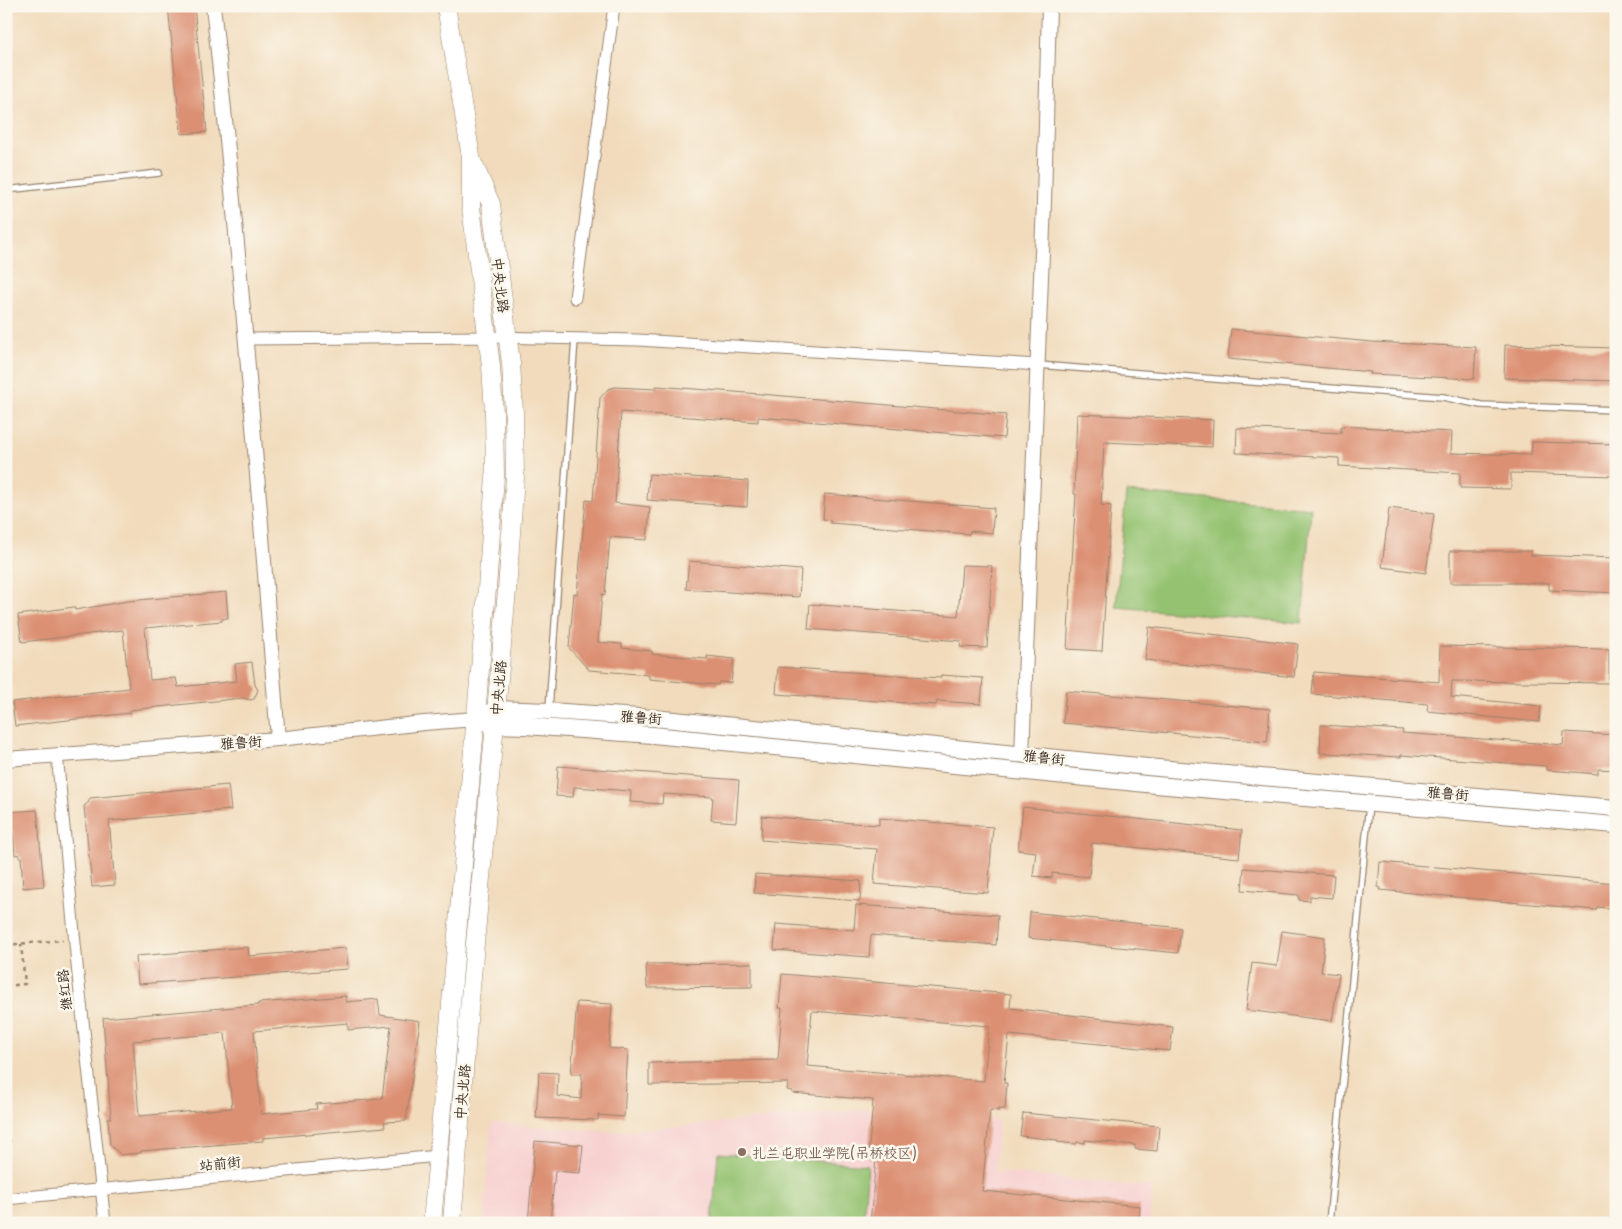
<svg xmlns="http://www.w3.org/2000/svg" width="1622" height="1229" font-family="'Playpen Sans','LXGW WenKai TC',sans-serif">
  <style>
    .built { fill: #f7d0d0 }
    .green { fill: #94c271; stroke: #687648 }
    .building { fill: #dc9073; fill-rule: evenodd }
    .lines { fill: none; stroke-linecap: round; stroke-linejoin: round }
    .service-casing { stroke: #96826d; stroke-width: 8 }
    .minor-casing { stroke: #96826d; stroke-width: 13 }
    .tertiary-casing { stroke: #96826d; stroke-width: 16 }
    .secondary-casing { stroke: #96826d; stroke-width: 18 }
    .primary-casing { stroke: #96826d; stroke-width: 19 }
    .path { stroke: #96826d; stroke-width: 2.5; stroke-dasharray: 4 4; stroke-linecap: butt }
    .service { stroke: #fff; stroke-width: 5.5 }
    .minor { stroke: #fff; stroke-width: 11 }
    .tertiary { stroke: #fff; stroke-width: 14 }
    .secondary { stroke: #fff; stroke-width: 16 }
    .primary { stroke: #fff; stroke-width: 18 }
    .education-dot { fill: #8d6e63; stroke: #fbf7ec; stroke-width: 2 }
    .labels { text-anchor: middle; dominant-baseline: central; stroke-width: 5; stroke-linejoin: round; paint-order: stroke }
    .street-label { font-size: 14px; fill: #3b2a1e; stroke: #fbf7ec }
    .education-label { font-size: 14px; fill: #785e54; stroke: #fbf7ec; text-anchor: start }
  </style>
  <rect width="100%" height="100%" fill="#fbf7ec"/>
  <filter id="ink" filterUnits="userSpaceOnUse"><feTurbulence type="fractalNoise" baseFrequency=".02" numOctaves="2"/><feDisplacementMap in="SourceGraphic" scale="10" xChannelSelector="R" yChannelSelector="G"/><feConvolveMatrix kernelMatrix="1 2 1 2 8 2 1 2 1" color-interpolation-filters="sRGB"/></filter>
  <filter id="wash" filterUnits="userSpaceOnUse"><feTurbulence type="fractalNoise" baseFrequency=".0096" numOctaves="4" result="noise"/><feDisplacementMap in="SourceGraphic" scale="20" xChannelSelector="R" yChannelSelector="G"/><feGaussianBlur stdDeviation="1.12" result="paint"/><feColorMatrix in="noise" values="0 0 0 0 0 0 0 0 0 0 0 0 0 0 0 0 0 1.4 0 .05"/><feComposite in="paint" operator="in"/></filter>
  <g filter="url(#wash)">
    <rect width="100%" height="100%" fill="#f1dbbc"/>
    <path class="built" d="M874 1109 999 1121 994 1172 1153 1187 1149 1223H484L491 1123 613 1132Z"/>
    <path class="green" d="M1126 492 1311 508 1302 623 1116 607Z
      M718 1153 868 1165 863 1223H712Z"/>
    <g id="blocks">
      <path class="building" d="M168 6H194L207 132 181 134Z
        M1231 329 1372 342 1476 347 1474 379 1370 374 1371 372 1228 359Z
        M1505 345 1616 348V381L1504 378Z
        M656 386 760 394 1006 415 1004 438 758 417V422L621 412 615 503 650 507 647 540 610 537 605 595 602 594 598 642 622 644V648L652 651V654L707 659V656L734 659 731 683 719 682 718 685 649 679V675L589 670 569 648 574 593 577 594 586 500 593 501 600 398 608 389 615 387 656 389Z
        M1077 414 1213 420 1212 447 1104 442 1101 505 1111 506 1102 651 1067 649 1076 494H1074Z
        M1341 426 1452 432 1451 453 1531 455 1532 442 1616 444V476L1511 473V489L1460 488V473L1339 466V458L1236 453 1237 428 1341 433Z
        M649 474 748 481 747 507 647 500Z
        M825 494 994 508 992 533 970 531 969 534 830 523V520L823 519Z
        M1389 508 1434 514 1426 573 1382 567Z
        M1450 551H1531V555L1616 558V593L1549 590V583H1450Z
        M689 561 801 570 799 597 686 589Z
        M962 565 992 566 987 648 960 647 961 641 808 629 810 604 958 616Z
        M226 592 228 618 222 619V621L145 628 150 680 176 678 178 687 237 681 235 664 252 662 255 685 258 690 254 699 250 700 243 698 130 710V713L15 726 12 702 129 688 123 630 22 642 18 615 74 607 75 610 128 601Z
        M1149 627 1298 644 1294 677 1145 660Z
        M1440 646 1609 649V683L1452 681 1451 697 1541 706 1539 722 1427 711 1428 704 1312 694 1314 672 1439 682Z
        M778 667 941 678V675L983 678 981 704 937 701 936 705 776 694Z
        M1066 691 1270 709 1267 742 1063 723Z
        M1321 725 1403 730 1402 733 1563 745 1564 732 1616 735V770L1598 769V774L1546 770V766L1401 755V757L1320 753Z
        M558 766 739 780 736 822 711 820 713 797 663 794 662 804 630 802 631 791 574 787 573 797 556 796Z
        M228 785 231 810 109 821 115 885 92 887 84 806 88 803 90 798Z
        M1023 807 1242 830 1239 858 1092 843 1089 877 1052 873V878L1033 876 1036 852 1018 850Z
        M37 810 44 886 23 888 21 857H19V854L15 855 13 832H6V812Z
        M762 816 879 825V818L993 827 988 893 874 884 877 849 761 840Z
        M1380 862 1616 883V909L1597 907 1596 910 1380 890 1381 888 1378 887Z
        M1244 868 1334 875 1332 898 1310 896V901L1299 900V895L1242 890Z
        M755 874 861 881 860 901 754 893Z
        M856 905 998 915 996 945 871 935 869 957 774 950 776 924 854 930Z
        M1030 912 1181 928 1178 953 1028 938Z
        M1282 931 1325 937 1321 972 1339 974 1332 1021 1246 1010 1252 963 1277 966Z
        M248 947 249 956 346 948 348 969 138 984 136 956Z
        M752 963V987L647 988 646 964Z
        M782 974 1011 994 1010 1008 1173 1027 1170 1051 1009 1035 1004 1083H1007L1005 1109H999V1111L990 1110 982 1191 1140 1206 1139 1223H962L933 1220 932 1223H870L876 1159 868 1158 873 1100 792 1093V1091L787 1090 788 1083 649 1085V1063L778 1060 782 1008H779ZM812 1011 989 1026 984 1081 807 1066Z
        M346 996V1002L378 999 380 1015 420 1021 406 1121 384 1122 385 1127 263 1138V1141L141 1151V1153L121 1155 110 1145 108 1118H111L103 1018 258 1005V1003ZM348 1023V1030L391 1026 382 1099 316 1104 317 1109 261 1114 254 1031ZM225 1033 232 1108 139 1116 133 1041Z
        M577 1002 612 1004 609 1048 628 1050 624 1117 598 1115V1120L536 1118 539 1072 558 1073 557 1096 581 1099 582 1074H571Z
        M1023 1113 1159 1126 1157 1151 1135 1149V1145L1085 1140V1143L1077 1142 1076 1144 1057 1142V1140L1020 1136Z
        M535 1141 583 1145 580 1173 555 1171 550 1223H528Z"/>
    </g>
  </g>
  <g filter="url(#ink)">
    <use href="#blocks" fill-opacity="0" stroke="#96826d" stroke-width="1"/>
    <g class="lines">
      <g class="service-casing">
        <path id="service" d="M6 190 159 173
          M1038 365 1443 397 1481 405 1616 410
          M549 709 575 339
          M1329 1223 1369 804"/>
      </g>
      <g class="minor-casing">
        <path id="minor" d="M575 298 614 6
          M245 339 487 337 638 340 1038 365
          M57 754 78 975 105 1223
          M6 1199 437 1156"/>
      </g>
      <g class="tertiary-casing">
        <path id="tertiary" d="M213 6C240 250 259 495 278 739
          M1022 755 1044 202 1049 6
          M6 759 278 739 424 723 475 719"/>
      </g>
      <g class="secondary-casing">
        <path id="secondary" d="M475 719 496 709 549 711 654 718 1158 768 1616 808
          M482 721 495 725 525 726 653 735 1156 785 1616 825"/>
      </g>
      <g class="primary-casing">
        <path id="primary" d="M432 1223 487 589 495 476 494 413 491 366 471 207V157L446 6
          M452 1223 468 1021 507 590 515 477 514 412 511 364 491 204 474 165"/>
      </g>
      <path class="path" d="M6 945 63 940
        M6 986 25 984 21 944
        M6 1133 10 1141 6 1151"/>
      <use href="#service" class="service"/>
      <use href="#minor" class="minor"/>
      <use href="#tertiary" class="tertiary"/>
      <use href="#secondary" class="secondary"/>
      <use href="#primary" class="primary"/>
    </g>
  </g>
  <circle class="education-dot" cx="742" cy="1152" r="5"/>
  <g class="labels">
    <g class="street-label">
      <text transform="translate(501 285) rotate(83)">中央北路</text>
      <text transform="translate(498 688) rotate(-85)">中央北路</text>
      <text transform="translate(641 717) rotate(4)">雅鲁街</text>
      <text transform="translate(241 742) rotate(-4)">雅鲁街</text>
      <text transform="translate(1044 757) rotate(6)">雅鲁街</text>
      <text transform="translate(1448 793) rotate(5)">雅鲁街</text>
      <text transform="translate(64 990) rotate(-96)">继红路</text>
      <text transform="translate(462 1092) rotate(-85)">中央北路</text>
      <text transform="translate(220 1163) rotate(-6)">站前街</text>
    </g>
    <g class="education-label">
      <text x="752" y="1152">扎兰屯职业学院(吊桥校区)</text>
    </g>
  </g>
  <rect width="1622" height="1229" fill="none" stroke="#fbf7ec" stroke-width="25"/>
</svg>
